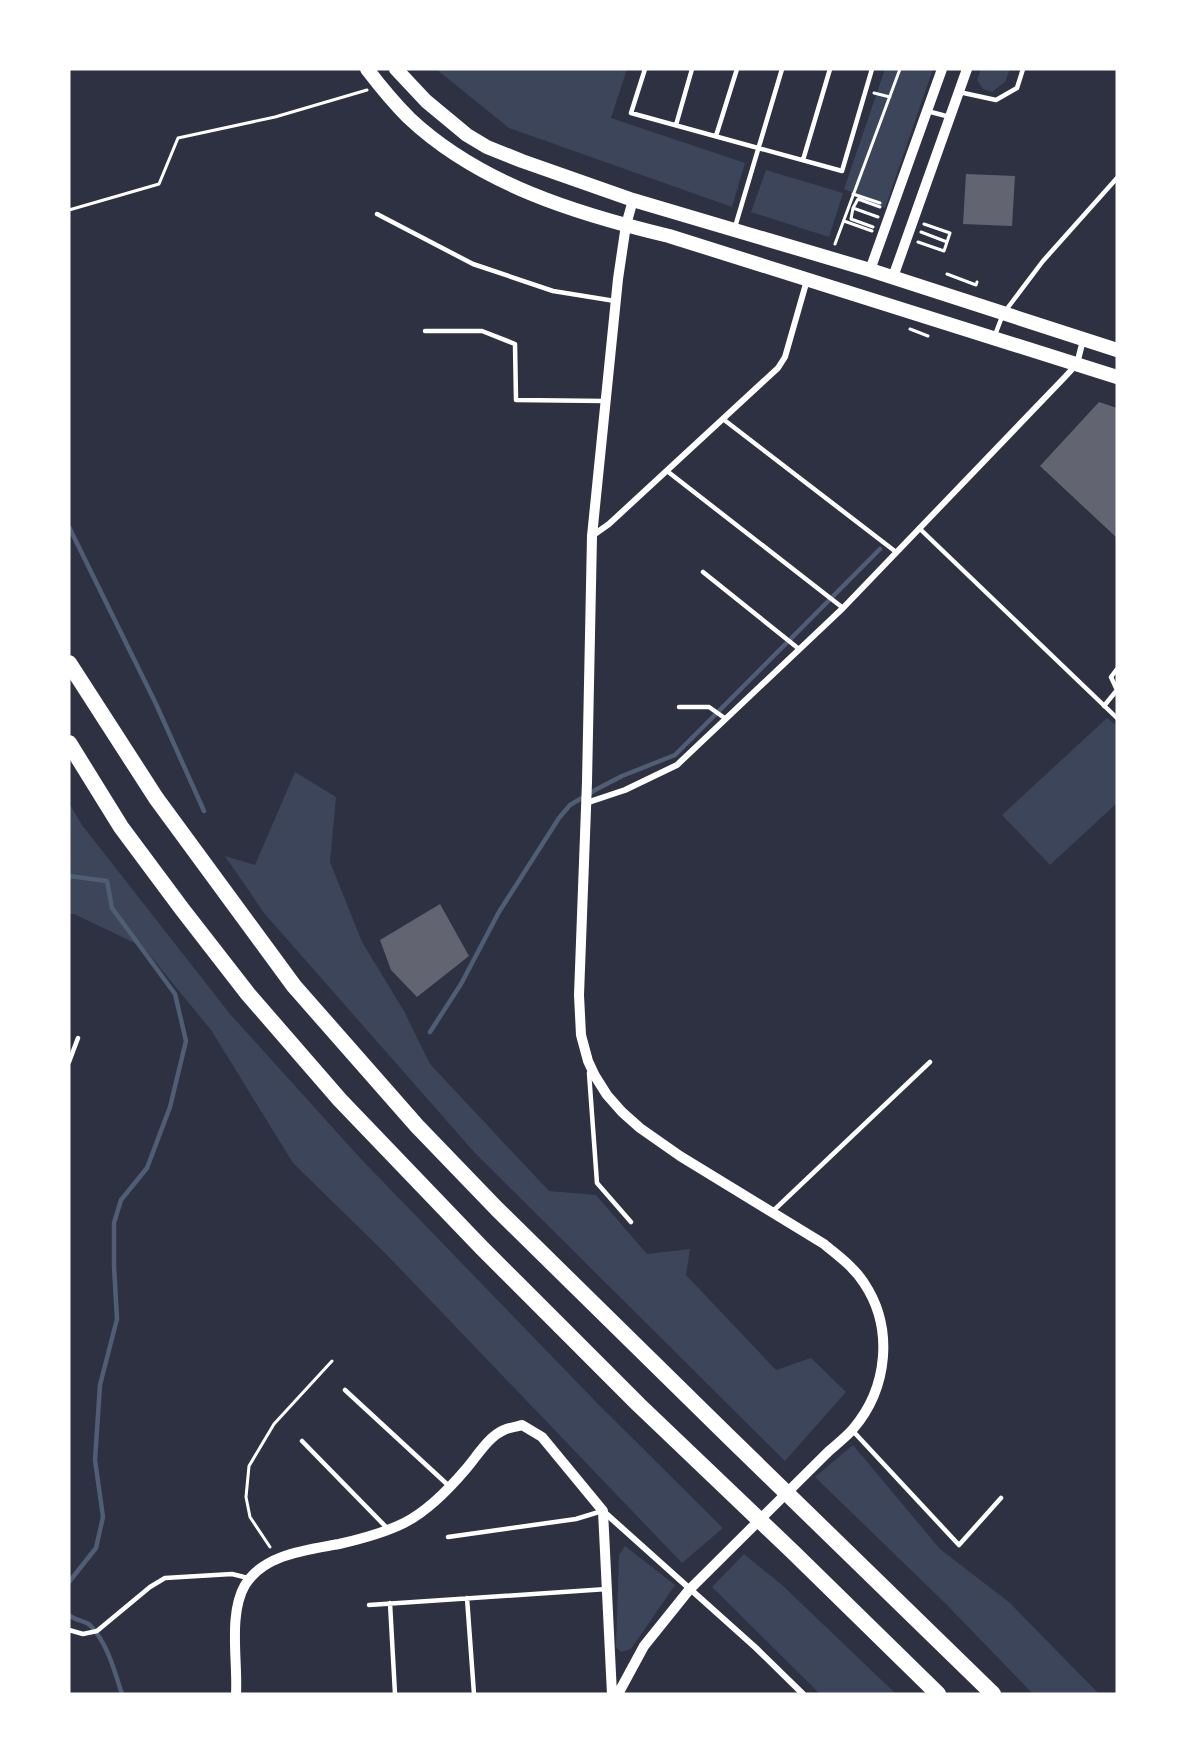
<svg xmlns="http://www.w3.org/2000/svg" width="1186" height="1763" font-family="Rubik,sans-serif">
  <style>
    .green { fill: #3c4559 }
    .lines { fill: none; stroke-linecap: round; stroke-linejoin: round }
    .stream { stroke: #4f5d75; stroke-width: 4.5 }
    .building { fill: #626471 }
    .path { stroke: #fff; stroke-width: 3 }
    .service { stroke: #fff; stroke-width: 4.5 }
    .minor { stroke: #fff; stroke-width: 6 }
    .tertiary { stroke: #fff; stroke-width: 10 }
    .primary { stroke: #fff; stroke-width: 14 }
    .motorway { stroke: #fff; stroke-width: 16 }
  </style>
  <rect width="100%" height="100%" fill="#2d3142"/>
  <path class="green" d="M436 69H627L611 118 745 163 732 207 509 128Z
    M885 69H933L885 208 844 189Z
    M981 69H1010L1005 82 992 92 983 89 977 80Z
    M766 170 843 193 829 237 751 212Z
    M1107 718 1117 726V803L1050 865 1002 815Z
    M295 772 336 797 330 862 362 942 404 1011 430 1064 549 1191 596 1195 647 1254 690 1249 686 1275 776 1370 811 1358 846 1392 785 1461 475 1153 264 913 225 856 255 865Z
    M69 803 82 825 230 1014 361 1159 601 1407 723 1528 682 1563 386 1254 293 1163 211 1030 143 947 74 914H69Z
    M853 1445 940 1549 1010 1603 1099 1694H1033L947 1605 815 1477Z
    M625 1546 675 1585 631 1649 621 1652 616 1647 619 1555Z
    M744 1554 782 1585 896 1694H820L712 1587Z"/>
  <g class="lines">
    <path class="stream" d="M69 527 156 704 204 811
      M69 876 107 881 112 908 175 994 186 1041 170 1107 147 1168 121 1200 114 1223V1266L117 1319 100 1385 95 1460 103 1517 96 1548 69 1582
      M430 1032 461 984 499 912 559 818 570 805 597 789 622 776 675 755 880 549
      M69 1615C76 1621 84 1620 90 1625 108 1644 114 1670 122 1694"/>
  </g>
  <path class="building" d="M966 174 1015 176 1012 226 963 224Z
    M1099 402 1117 408V538L1040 466Z
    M440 904 469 956 417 997 391 970 380 940Z"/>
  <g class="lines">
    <path class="path" d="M874 93 890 97
      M853 194 880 203
      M853 208 878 217
      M69 210 159 184 178 138 275 117 367 90
      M844 221 872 231
      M873 227 851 219 853 208 858 199 880 207
      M921 232 947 242
      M918 242 944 251 950 233 924 224
      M835 244 900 69
      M947 274 976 285 977 282
      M910 329 928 336
      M270 1547 250 1517 246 1497 249 1466 274 1424 332 1361"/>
    <path class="service" d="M645 69 631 113 842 171 872 69
      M959 92 996 100 1017 88 1023 69
      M927 111 950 117
      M676 125 692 69
      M716 136 737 69
      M803 160 830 69
      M377 214 473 264 553 291 615 301
      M735 227 782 69
      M425 331H482L515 344 516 400 605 401
      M995 335 1003 314 1043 261 1117 178
      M723 419 896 552
      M667 471 843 608
      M919 528 1117 718
      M703 572 799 649
      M1104 706 1117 690 1111 677 1117 669
      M679 707H709L726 719
      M69 1062 78 1038
      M589 1073 597 1183 631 1222
      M772 1212 930 1062
      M345 1390 449 1486
      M852 1430 959 1545 1001 1498
      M302 1441 388 1529
      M448 1537 576 1519 602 1511
      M467 1598 474 1694
      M390 1603 395 1694
      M369 1605 607 1589
      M69 1630 83 1634 97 1631 150 1587 165 1578 232 1574 248 1578"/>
    <path class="minor" d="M592 536 609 524 778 368 785 357 807 280
      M586 803 625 790 677 765 843 608 1063 379 1077 364 1083 340
      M603 1511 756 1648 803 1694"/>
    <path class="tertiary" d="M870 270 942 69
      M893 277 967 69
      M236 1694C238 1662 228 1614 245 1585 264 1554 307 1550 339 1544 361 1539 384 1533 404 1523 428 1511 449 1489 466 1469 477 1456 489 1436 504 1430 510 1427 517 1427 522 1425L542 1437 603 1511 612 1694
      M618 1694 644 1646 689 1590 829 1451C837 1444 846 1437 853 1429 888 1388 894 1328 864 1283 854 1267 838 1256 824 1244L680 1156 640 1128 622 1112 607 1095 595 1076 588 1061 581 1035 579 995 587 782 592 536 618 279 626 225 633 200"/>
    <path class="primary" d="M367 69C380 86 394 103 409 118 479 184 577 214 669 236L1117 377
      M396 69 426 101 467 135 487 147 522 161 633 200 870 270 1117 350"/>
    <path class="motorway" d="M69 663 156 798 294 986 417 1126 497 1209 727 1435 993 1694
      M69 743 121 827 182 909 248 994 340 1100 482 1248 639 1405 794 1553 938 1694"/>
  </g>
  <rect width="1186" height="1763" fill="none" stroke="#ffffff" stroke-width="141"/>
</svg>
